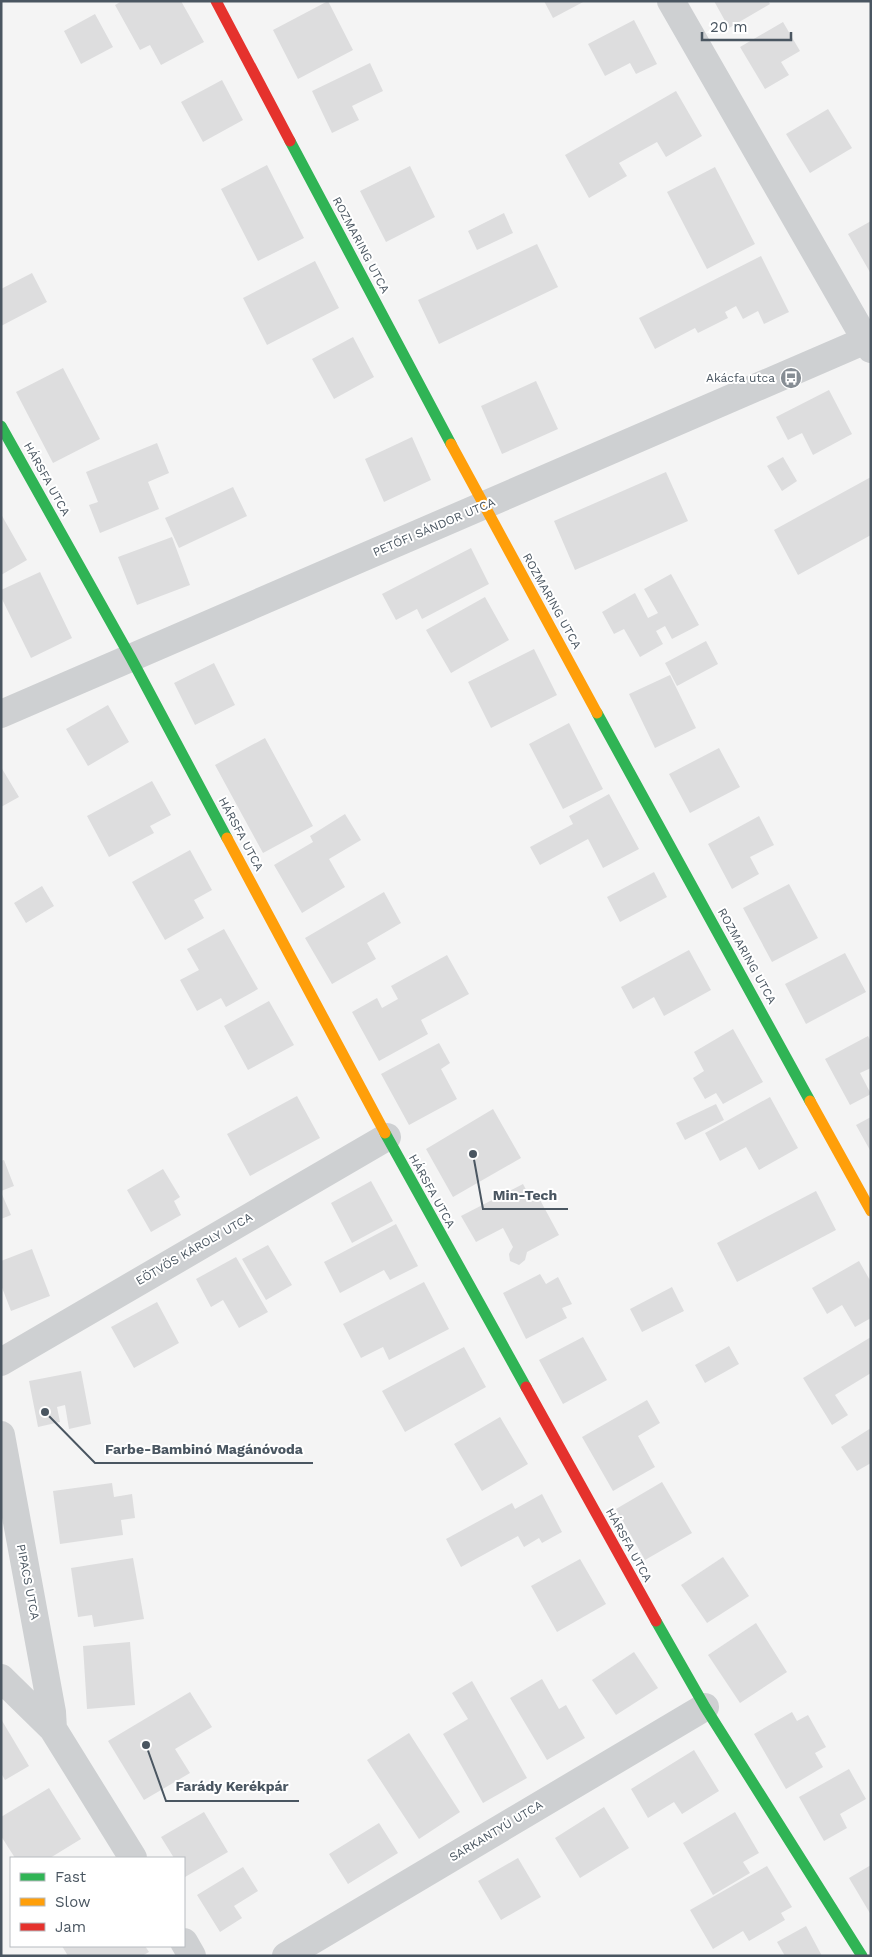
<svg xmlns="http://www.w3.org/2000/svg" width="872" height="1957" font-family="'Work Sans',sans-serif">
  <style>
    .building { fill: #ddddde }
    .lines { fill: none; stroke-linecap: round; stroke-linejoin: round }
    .street { stroke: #ced0d2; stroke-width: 28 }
    .fast { stroke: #30b455; stroke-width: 11 }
    .slow { stroke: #ff9f0a; stroke-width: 11 }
    .jam { stroke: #e5322d; stroke-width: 11 }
    .labels { text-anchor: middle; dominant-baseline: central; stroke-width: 4; stroke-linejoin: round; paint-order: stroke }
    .street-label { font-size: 12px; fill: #4a5661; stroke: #fff }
    .poi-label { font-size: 12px; fill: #4a5661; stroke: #fff; text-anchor: end }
    .leader { fill: none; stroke: #4a5661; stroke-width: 2 }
    .callout-dot { fill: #4a5661; stroke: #fff; stroke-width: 2 }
    .callout-label { font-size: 14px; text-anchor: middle; font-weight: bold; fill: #4a5661; stroke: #fff; stroke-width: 4; stroke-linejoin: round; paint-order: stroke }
  </style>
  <rect width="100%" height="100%" fill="#f4f4f4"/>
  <path class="building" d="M122 1H181L204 42 161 65 150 45 140 50 115 5Z
    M328 1 353 50 298 79 273 30Z
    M544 1H585L553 18Z
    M714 1H768L770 4 729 28Z
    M95 14 113 47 81 64 64 31Z
    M634 20 657 64 636 74 630 63 605 76 588 44Z
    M783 22 800 51 781 62 789 75 765 89 740 47Z
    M370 63 383 91 352 106 359 120 332 133 312 91Z
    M222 80 243 120 203 142 181 102Z
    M676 91 702 136 666 157 657 142 619 163 627 176 589 198 565 155Z
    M828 109 852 148 810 173 786 134Z
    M267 165 304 238 258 261 221 189Z
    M410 166 435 217 386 242 360 191Z
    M715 167 755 244 707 269 667 192Z
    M504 213 513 233 477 250 468 231Z
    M871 221V274L848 234Z
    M537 244 558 287 439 344 418 300Z
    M761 256 789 312 764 324 758 311 743 319 736 306 725 312 728 318 698 333 695 328 655 349 639 318Z
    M315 261 339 308 267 345 243 298Z
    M32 273 47 302 1 326V289Z
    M353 337 374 377 334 399 312 359Z
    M63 368 100 439 53 463 16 392Z
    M536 381 558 429 502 454 481 406Z
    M829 390 852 434 813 455 802 433 788 440 776 417Z
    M412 437 431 480 384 502 365 459Z
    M157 443 169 473 148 482 159 509 100 533 89 505 98 502 86 472Z
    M783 457 797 481 782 491 767 466Z
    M666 472 688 521 575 570 554 521Z
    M871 477V535L798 575 774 530Z
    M233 487 247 516 179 548 165 518Z
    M1 514 27 560 1 575Z
    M172 537 190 585 137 605 118 557Z
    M471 548 489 584 422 619 417 609 396 620 382 594Z
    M40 572 72 638 31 658 1 597V590Z
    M671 574 699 625 672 639 665 626 656 631 663 644 640 657 624 629 614 634 602 612 635 593 648 618 658 613 644 589Z
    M485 597 509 640 451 673 426 630Z
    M706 641 718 664 677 686 665 663Z
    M534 649 557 695 491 728 468 682Z
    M214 663 235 705 195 725 174 683Z
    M670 675 696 728 655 748 629 694Z
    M108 705 129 742 88 766 66 729Z
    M569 723 603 789 563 809 529 744Z
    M265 738 313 826 263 853 215 765Z
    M719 748 740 787 690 813 669 774Z
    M1 767 19 797 1 807Z
    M152 781 171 815 150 826 154 833 109 857 87 816Z
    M609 794 639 849 603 868 588 839 540 865 530 847 573 824 569 816Z
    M345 814 361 840 329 859 345 887 302 913 274 865 313 842 310 836Z
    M759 816 774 845 750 857 759 874 732 889 708 844Z
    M190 850 212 890 194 900 204 918 165 940 132 882Z
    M654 872 667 897 620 922 607 897Z
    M789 884 818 938 772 962 743 908Z
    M42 886 54 906 26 923 14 903Z
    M384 892 401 923 367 943 376 959 332 984 305 938Z
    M224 929 258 989 226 1007 221 998 197 1011 180 980 199 970 187 949Z
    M689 950 711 990 664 1016 654 997 633 1009 621 987Z
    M845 953 866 992 806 1024 785 984Z
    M447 955 469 994 421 1020 428 1034 379 1061 352 1012 377 998 382 1008 398 999 391 986Z
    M269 1001 294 1045 248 1070 224 1026Z
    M733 1029 763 1082 723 1104 716 1093 705 1099 693 1078 704 1071 694 1052Z
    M868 1036 871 1042V1068L860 1073 871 1094 850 1105 825 1059Z
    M439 1043 450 1063 441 1069 457 1099 409 1125 381 1074Z
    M297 1096 320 1138 250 1176 227 1134Z
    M770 1097 798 1148 759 1170 746 1147 720 1161 705 1133Z
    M716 1104 724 1120 685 1140 676 1123Z
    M493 1109 521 1158 453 1197 426 1149Z
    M871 1117V1152L856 1125Z
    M4 1160 14 1186 1 1191V1161Z
    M163 1169 180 1197 174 1201 181 1215 151 1232 127 1190Z
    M371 1181 393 1221 352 1243 331 1203Z
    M523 1184 532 1201 539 1198 559 1235 527 1252 525 1260 519 1265 510 1261 509 1254 513 1247 503 1228 476 1242 461 1216Z
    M816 1191 836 1230 737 1282 717 1243Z
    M1 1192 11 1215 1 1219Z
    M396 1224 418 1266 390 1280 384 1270 340 1293 324 1262Z
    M268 1245 292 1285 266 1300 242 1259Z
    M32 1249 50 1296 11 1311 1 1285V1261Z
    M236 1257 268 1312 239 1328 223 1300 211 1307 196 1279Z
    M859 1261 871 1282V1318L855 1327 842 1305 827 1314 812 1288Z
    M540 1274 546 1284 558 1277 572 1304 562 1308 567 1318 526 1339 503 1293Z
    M424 1282 449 1329 389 1360 383 1347 361 1358 343 1324Z
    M672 1287 684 1311 642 1332 630 1309Z
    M157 1302 179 1343 134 1368 111 1327Z
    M583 1337 607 1380 563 1404 539 1360Z
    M871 1337V1373L835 1395 848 1415 832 1425 803 1378Z
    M729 1346 739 1364 705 1383 695 1365Z
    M464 1347 486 1387 405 1432 382 1391Z
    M81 1371 91 1424 69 1429 65 1405 57 1407 60 1422 38 1427 29 1381Z
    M647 1400 660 1423 638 1436 655 1467 613 1491 582 1437Z
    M500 1417 528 1464 482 1491 454 1444Z
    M871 1428V1463L857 1471 841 1447Z
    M662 1482 692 1533 645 1560 616 1509Z
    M112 1483 114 1497 132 1494 135 1518 121 1520 123 1535 60 1544 53 1491Z
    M542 1494 562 1532 542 1543 539 1538 524 1547 518 1536 461 1567 446 1539 512 1503 515 1509Z
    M723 1557 749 1596 707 1623 681 1585Z
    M133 1558 144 1619 94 1627 92 1615 78 1617 71 1568Z
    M580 1559 606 1604 557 1632 531 1586Z
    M756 1623 787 1672 740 1703 708 1655Z
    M130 1642 135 1705 87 1709 83 1646Z
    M634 1652 658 1688 616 1715 592 1680Z
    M542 1679 559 1709 566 1705 585 1738 547 1760 510 1698Z
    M472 1681 527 1778 483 1803 443 1734 468 1719 452 1693Z
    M190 1692 212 1727 175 1749 190 1773 144 1800 108 1741Z
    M792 1712 797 1721 808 1715 826 1747 815 1753 823 1767 786 1789 754 1734Z
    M1 1719 29 1766 5 1780 1 1773Z
    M409 1733 460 1812 419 1839 367 1760Z
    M694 1750 719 1791 682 1814 674 1802 648 1818 631 1789Z
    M849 1769 866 1799 840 1814 847 1828 824 1841 799 1797Z
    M49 1788 81 1839 50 1858H15L1 1836V1817Z
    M604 1807 629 1848 580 1878 555 1838Z
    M204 1812 228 1852 185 1877 184 1875V1858H174L161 1837Z
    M735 1812 759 1853 743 1862 750 1873 713 1895 683 1843Z
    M379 1823 398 1853 348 1884 329 1854Z
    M518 1858 541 1897 501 1920 478 1881Z
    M871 1865V1915L849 1878Z
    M767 1866 792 1907 781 1913 785 1920 749 1941 743 1931 713 1949 690 1910Z
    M243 1867 258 1891 234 1906 242 1918 220 1932 197 1895Z
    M806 1926 822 1956H785L777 1942Z
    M62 1946H145L149 1952 142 1956H68Z"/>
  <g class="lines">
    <path class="street" d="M671 1 871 349
      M1 714 866 340
      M1 1362 387 1137
      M1 1435 52 1712 53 1729 133 1858
      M1 1678 53 1729
      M184 1942 192 1956
      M286 1956 705 1707"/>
    <path class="fast" d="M290 141 451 444
      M1 426 131 658 227 838
      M597 713 810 1101
      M385 1133 526 1387
      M656 1621 705 1707 862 1956"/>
    <path class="slow" d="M451 444 597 713
      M227 838 385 1133
      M810 1101 871 1211"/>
    <path class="jam" d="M216 1 290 141
      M526 1387 656 1621"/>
  </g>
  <defs>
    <g id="bus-disc" transform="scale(1.125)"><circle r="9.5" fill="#868d94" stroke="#fff"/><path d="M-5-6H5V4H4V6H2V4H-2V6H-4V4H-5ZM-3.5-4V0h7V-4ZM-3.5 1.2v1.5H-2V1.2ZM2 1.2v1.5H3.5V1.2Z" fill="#fff"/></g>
  </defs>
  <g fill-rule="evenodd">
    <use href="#bus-disc" x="791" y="378"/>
  </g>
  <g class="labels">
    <g class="street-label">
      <text transform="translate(361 245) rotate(62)">ROZMARING UTCA</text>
      <text transform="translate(47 479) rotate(61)">HÁRSFA UTCA</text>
      <text transform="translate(434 527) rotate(-23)">PETŐFI SÁNDOR UTCA</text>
      <text transform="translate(552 601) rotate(61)">ROZMARING UTCA</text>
      <text transform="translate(241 834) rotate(62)">HÁRSFA UTCA</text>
      <text transform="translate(747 956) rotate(61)">ROZMARING UTCA</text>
      <text transform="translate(432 1191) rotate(61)">HÁRSFA UTCA</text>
      <text transform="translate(194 1249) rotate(-30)">EÖTVÖS KÁROLY UTCA</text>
      <text transform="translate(629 1545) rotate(61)">HÁRSFA UTCA</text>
      <text transform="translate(28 1582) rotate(79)">PIPACS UTCA</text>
      <text transform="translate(496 1831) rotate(-31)">SARKANTYÚ UTCA</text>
    </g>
    <g class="poi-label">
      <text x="775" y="378">Akácfa utca</text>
    </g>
  </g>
  <path class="leader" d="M473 1154L483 1209H568M45 1412L95 1463H313M146 1745L166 1801H299"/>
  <g class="callout-dot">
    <circle cx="473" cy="1154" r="5"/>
    <circle cx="45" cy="1412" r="5"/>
    <circle cx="146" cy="1745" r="5"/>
  </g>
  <g class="callout-label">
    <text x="525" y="1200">Min-Tech</text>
    <text x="204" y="1454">Farbe-Bambinó Magánóvoda</text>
    <text x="232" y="1791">Farády Kerékpár</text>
  </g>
  <rect width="872" height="1957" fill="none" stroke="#4a5661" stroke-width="5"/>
  <rect x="10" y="1857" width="175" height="90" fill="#ffffff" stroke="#b7bbc0"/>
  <rect x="20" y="1873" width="25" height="8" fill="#30b455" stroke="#b7bbc0"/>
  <text x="55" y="1882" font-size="15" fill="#4a5661">Fast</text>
  <rect x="20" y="1898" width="25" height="8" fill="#ff9f0a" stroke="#b7bbc0"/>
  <text x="55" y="1907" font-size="15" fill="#4a5661">Slow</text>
  <rect x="20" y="1923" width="25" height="8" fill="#e5322d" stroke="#b7bbc0"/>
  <text x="55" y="1932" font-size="15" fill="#4a5661">Jam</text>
  <path d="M702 32v8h89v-8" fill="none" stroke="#4a5661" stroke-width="2.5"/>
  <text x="710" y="32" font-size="15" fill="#4a5661" stroke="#ffffff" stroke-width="4" paint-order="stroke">20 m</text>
</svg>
